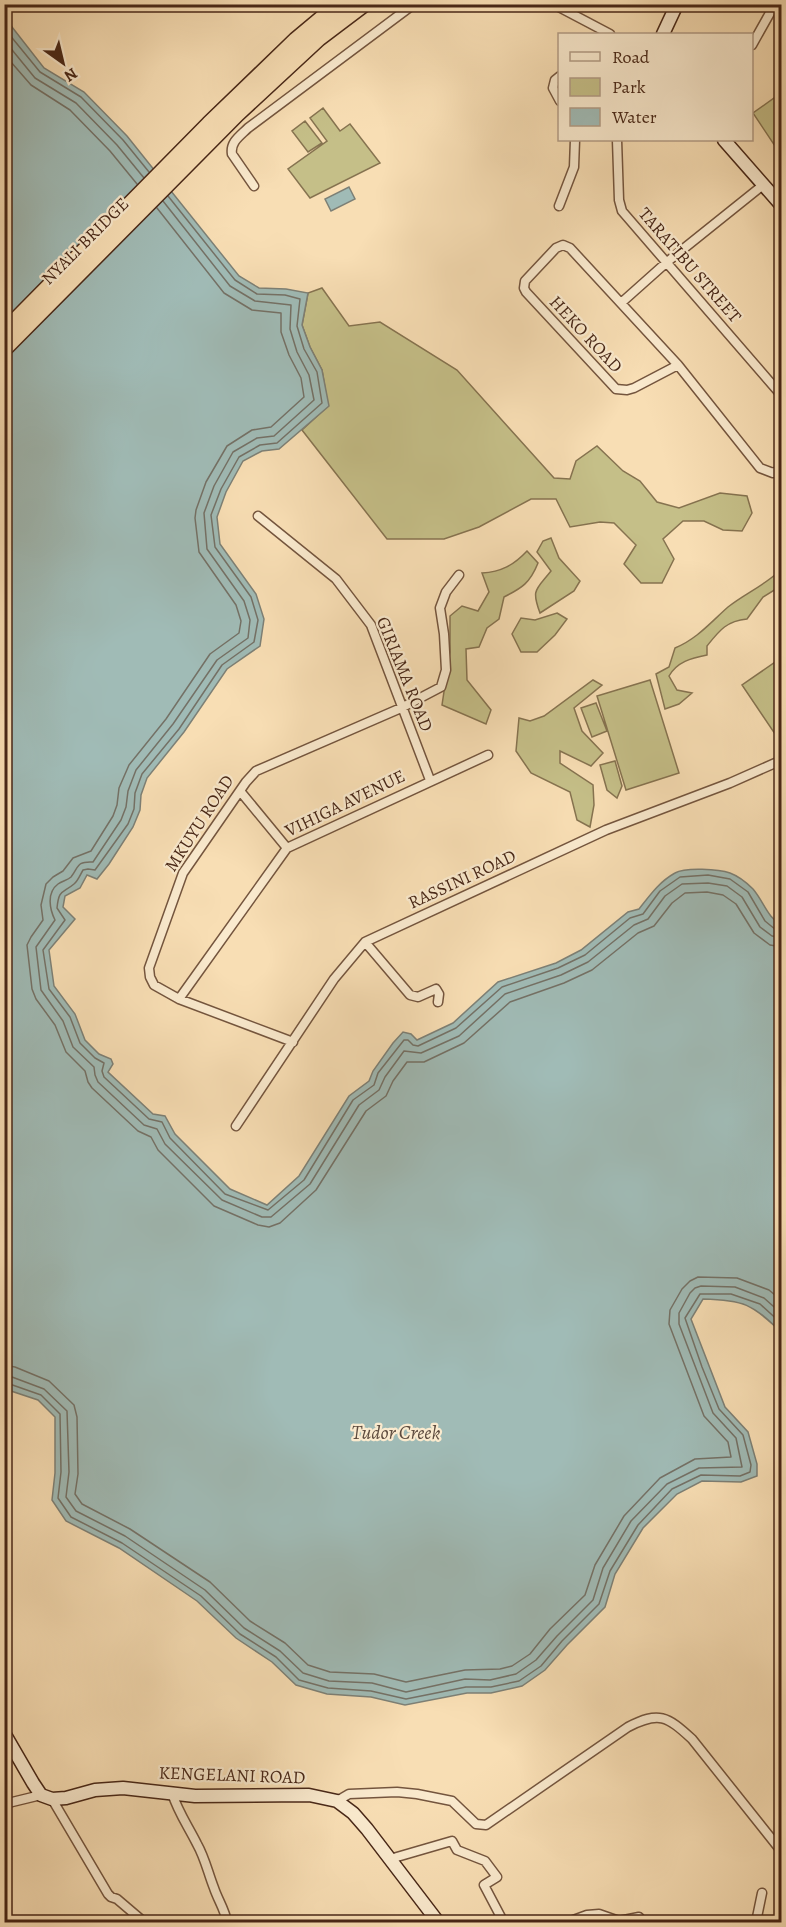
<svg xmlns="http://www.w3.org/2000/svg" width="786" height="1927" font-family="Alegreya,serif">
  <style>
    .green { fill: #c5bf88; stroke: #867350; stroke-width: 1.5 }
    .water { fill: #a0bbb6; stroke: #7d8076; stroke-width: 1.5 }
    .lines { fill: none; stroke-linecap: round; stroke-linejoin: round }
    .shore { stroke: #747166; stroke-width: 1.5 }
    .street-casing { stroke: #74553e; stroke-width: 11 }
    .secondary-casing { stroke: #482717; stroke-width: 15 }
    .highway-casing { stroke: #482717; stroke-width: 18 }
    .street { stroke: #faeace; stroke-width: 8 }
    .secondary { stroke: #faeace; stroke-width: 12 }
    .highway { stroke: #f8deb4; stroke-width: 15 }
    .labels { text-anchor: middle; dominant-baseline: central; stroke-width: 4.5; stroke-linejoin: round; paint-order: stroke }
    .street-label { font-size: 18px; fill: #482717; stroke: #faeace }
    .water-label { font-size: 20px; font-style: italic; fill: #5e4c3f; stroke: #faeace }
  </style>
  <rect width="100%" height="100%" fill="#f8deb4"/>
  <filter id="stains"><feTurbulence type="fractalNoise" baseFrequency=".00333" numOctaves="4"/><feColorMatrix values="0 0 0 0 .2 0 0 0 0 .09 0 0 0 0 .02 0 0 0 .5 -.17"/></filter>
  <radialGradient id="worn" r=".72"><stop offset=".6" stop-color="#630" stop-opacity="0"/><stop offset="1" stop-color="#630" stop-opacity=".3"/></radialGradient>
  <path class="green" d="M781 93V155L753 113Z
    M323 108 340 131 350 124 380 163 310 198 288 169 327 141 310 118Z
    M305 121 322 143 308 152 292 131Z
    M322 288 349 326 380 322 457 370 554 478 570 479 576 461 597 446 623 471 640 481 657 502 679 508 720 493 747 496 752 513 742 531 723 530 704 521H683L663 539 674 559 662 583H641L624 564 636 545 614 523 600 522 570 527 556 499H531L479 527 444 539H387L302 430 328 406 322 370 310 347 302 325 308 293Z
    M551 538 559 558 580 581 574 591 540 613C531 589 536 590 551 571L537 552 543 541Z
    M527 551 538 563C530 583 522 588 504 597L499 619 487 628 479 647 466 649 467 680 491 710 486 724 442 705 450 652V616L462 606 478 611 489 592 482 573C501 572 514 565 527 551Z
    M776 574 781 586 763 597 747 619C726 621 719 631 707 646V655C691 658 677 662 669 676L677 690 692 693 679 704 665 709 656 674 669 667 675 648C697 639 711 622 728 607 743 595 761 587 776 574Z
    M557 613 567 619 555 635 537 652H521L512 634 521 618 535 620Z
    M781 658V729L775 734 742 685Z
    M593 680 602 685 574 708 582 731 603 753 591 766 560 751V763L593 785 594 805 590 827 577 820 570 792 531 773 516 751 519 718 530 721 544 716Z
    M650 680 679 773 626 790 597 696Z
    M596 703 607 731 592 737 581 708Z
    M615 761 622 786 617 798 607 790 600 765Z"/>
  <path class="water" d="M5 18 44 68 84 92 127 136 239 276 259 288 286 289 308 293 302 325 310 347 322 370 329 406 279 449 262 451 243 461 226 492 217 517 220 544 256 594 264 619 260 646 227 669 184 732 147 778 141 795 140 810 133 827 109 864 97 879 87 875 80 888 65 896 63 907 75 919 49 950 54 986 75 1014 85 1040 99 1054 111 1059 113 1064 108 1072 153 1114 165 1116 175 1134 230 1189 267 1205 299 1176 349 1096 369 1081 373 1071 393 1043 403 1032 411 1034 417 1040 453 1023 498 982 556 963 581 950 628 912 639 909C650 895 659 882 675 873 685 867 719 869 730 873 738 876 748 884 753 889 764 902 767 917 782 926L781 1332C752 1304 744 1300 703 1299L691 1319 725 1407 748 1432 757 1464V1476L741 1482 702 1481 677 1494 643 1528 615 1574 605 1607 567 1645 545 1670 522 1686 491 1693H467L405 1705 371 1697 327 1694 296 1685 272 1662 236 1638 197 1601 119 1548 66 1521 52 1500 55 1473V1417L38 1400 11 1391 5 1386Z
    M349 187 355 199 331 211 325 199Z"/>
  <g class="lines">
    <path class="shore" d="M4 28 40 72 81 97 123 140 149 172
      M4 40 35 78 76 103 117 145 144 178
      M4 54 31 85 70 110 110 151 137 184
      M168 196 235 280 257 294 285 295 300 299 297 326 304 349 317 372 322 403 277 443 260 445 239 457 221 489 211 515 215 547 251 597 258 620 254 642 222 665 179 729 142 774 135 793 134 809 128 824 95 870 88 869 83 870C80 875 78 881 74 884 62 894 59 889 57 908L65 920 43 950 49 989 70 1017 80 1043 95 1058 104 1063 102 1071 104 1077 149 1119 162 1122 170 1138 225 1194 268 1210 304 1180 353 1100 374 1085 378 1073 404 1040H408L413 1045 418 1046 456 1028 502 987 558 968 585 955 630 918 643 914 660 891 680 877 708 875 730 879 748 892 765 921 776 930 782 931
      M163 201 230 286 255 301 291 305 290 329 297 352 309 375 314 400 274 436 257 438 233 452 214 486 204 513 207 549 244 601 250 620 248 638 217 660 173 724 136 770 128 791 126 807 121 820 93 862C76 861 79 867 71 877 68 880 62 881 58 884 46 893 50 910 55 920L36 947 41 990 63 1021 73 1047 94 1067 95 1075 98 1082 144 1125 157 1129 165 1144 222 1200 262 1217H271L310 1184 359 1105 379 1090 385 1077 404 1051 421 1053 459 1036 505 994 561 975 588 962 634 925 648 919 665 896 682 884 708 883 727 886 742 897 760 927 772 936 782 938
      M157 208 224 293 252 310 281 313V332L289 355 301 378 304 397 271 427 252 430 227 446 206 482 196 510 195 518 199 552 236 605 241 621 239 633 210 654 166 719 129 765 119 788 117 805 113 816 91 851 73 858 63 871 53 877 46 884 41 905 43 920 31 937 27 945 32 989 36 999 55 1025 66 1052 85 1071 88 1082 92 1088 138 1131 151 1137 158 1150 214 1206 258 1225 269 1227 280 1223 316 1190 366 1111 386 1096 393 1081 407 1062H424L464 1043 510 1002 564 983 592 970 638 933 654 926 672 903 685 893 707 892 723 895 736 904 754 933 770 945 782 947
      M4 1365 15 1367 49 1381 74 1405 77 1417 78 1474 75 1494 82 1504 130 1529 210 1582 250 1621 285 1643 308 1665 330 1672 374 1674 406 1682 465 1670 500 1669 512 1666 530 1654 550 1629 585 1595 595 1565 624 1516 660 1478 695 1459 731 1457 728 1442 704 1416 669 1324 670 1310 682 1289 690 1281 698 1277 737 1278 769 1290 782 1301
      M4 1374 44 1389 67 1411 69 1472 66 1497 76 1511 125 1536 205 1590 244 1628 280 1651 303 1673 329 1681 372 1683 406 1692 465 1679 490 1680 516 1674 536 1660 557 1636 593 1600 603 1568 631 1521 667 1484 699 1468 742 1467 736 1438 713 1413 679 1324V1313L690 1293 695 1288 701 1286 735 1287 764 1298 782 1314
      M4 1382 41 1395 60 1414 61 1472 58 1498 71 1517 122 1543 201 1596 240 1634 276 1657 299 1680 328 1688 371 1691 406 1699 466 1687H491L519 1681 541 1666 562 1641 599 1604 610 1571 638 1525 672 1489 701 1475 740 1476 750 1472 751 1465 743 1435 719 1409 702 1367 685 1318 700 1294H731L760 1304 782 1324"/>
    <g class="street-casing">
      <path id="street" d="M553 4 610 34
        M752 45 775 4
        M560 76 555 80 553 88 560 101
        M617 140 619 200 622 211 782 396
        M254 186 232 154C230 142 240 136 248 128L414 4
        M559 206 574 167 575 140
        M621 303 667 262 763 185
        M678 365 634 388 627 390 616 389 526 292 524 288 525 281 556 248 563 245 570 248 678 365 760 468 773 473 782 469
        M258 516 336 579 371 625 430 780
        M240 791 287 848
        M365 942 410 995 418 997 436 989 439 994 438 1002
        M179 999 287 848 488 755
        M293 1042 179 999 154 985 150 977 149 968 183 873 246 782 256 771 401 708 441 687 446 670 444 634 440 608 446 592 459 575
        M236 1126 334 979 365 942 606 830 730 783 782 760
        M172 1793C178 1812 188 1826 197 1844 205 1858 208 1873 214 1888 218 1900 225 1910 227 1922
        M52 1799 108 1894 111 1897 117 1899 144 1922
        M337 1801 349 1794 397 1792 417 1794 452 1801 476 1824 486 1825 628 1727C659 1711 667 1716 692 1739L782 1852
        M4 1804 41 1795
        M390 1859 452 1841 457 1850 485 1861 497 1877 484 1885 503 1921
        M568 1922 587 1915 599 1914 619 1921 639 1917 643 1922
        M756 1922 762 1893"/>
    </g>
    <g class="secondary-casing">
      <path id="secondary" d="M663 34 677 4
        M724 140 782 206
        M4 1733 33 1783 41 1795 52 1799 66 1798 95 1790 123 1788 195 1796 309 1795 337 1801 353 1813 367 1829 438 1922"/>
    </g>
    <g class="highway-casing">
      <path id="highway" d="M4 332 209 124 296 40 339 4
        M4 349 237 114 319 38 364 4"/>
    </g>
    <use href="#street" class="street"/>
    <use href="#secondary" class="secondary"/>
    <use href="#highway" class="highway"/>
  </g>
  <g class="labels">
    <g class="street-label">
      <text transform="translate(85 241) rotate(-45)">NYALI BRIDGE</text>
      <text transform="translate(690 265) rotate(49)">TARATIBU STREET</text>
      <text transform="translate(586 334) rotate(47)">HEKO ROAD</text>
      <text transform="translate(405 674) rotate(68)">GIRIAMA ROAD</text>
      <text transform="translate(345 803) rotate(-26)">VIHIGA AVENUE</text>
      <text transform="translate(199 823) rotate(-57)">MKUYU ROAD</text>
      <text transform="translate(462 879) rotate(-25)">RASSINI ROAD</text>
      <text transform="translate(232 1775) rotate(2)">KENGELANI ROAD</text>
    </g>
    <g class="water-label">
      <text x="396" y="1432">Tudor Creek</text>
    </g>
  </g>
  <rect width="786" height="1927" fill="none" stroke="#f8deb4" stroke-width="24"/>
  <rect x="6" y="6" width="774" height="1915" fill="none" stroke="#482717" stroke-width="3"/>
  <rect x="12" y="12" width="762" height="1903" fill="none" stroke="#482717" stroke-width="1.5"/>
  <rect x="558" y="33" width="195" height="108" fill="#faeace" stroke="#b39c85" stroke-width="1.5"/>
  <rect x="570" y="52" width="30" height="9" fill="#faeace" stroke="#b39c85" stroke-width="1.5"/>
  <text x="612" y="63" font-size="18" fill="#482717">Road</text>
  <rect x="570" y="78" width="30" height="18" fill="#c5bf88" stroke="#b39c85" stroke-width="1.5"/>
  <text x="612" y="93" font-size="18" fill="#482717">Park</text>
  <rect x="570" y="108" width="30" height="18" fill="#a0bbb6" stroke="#b39c85" stroke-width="1.5"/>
  <text x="612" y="123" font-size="18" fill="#482717">Water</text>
  <g transform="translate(63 63) rotate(146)" stroke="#faeace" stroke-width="4.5" paint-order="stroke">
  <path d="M0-4.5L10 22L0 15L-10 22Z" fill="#482717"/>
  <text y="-9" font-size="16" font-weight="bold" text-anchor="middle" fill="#482717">N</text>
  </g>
  <rect width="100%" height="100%" filter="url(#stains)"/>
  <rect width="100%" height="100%" fill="url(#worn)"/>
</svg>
